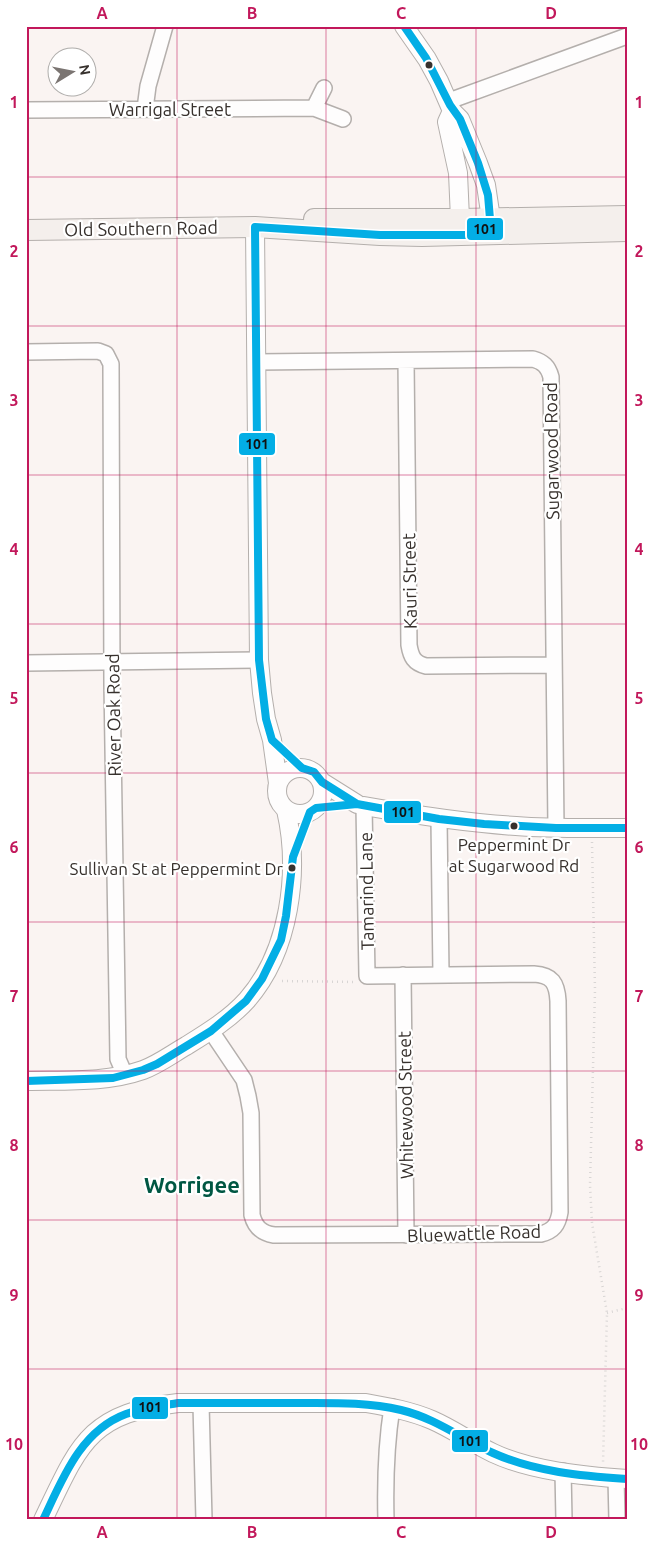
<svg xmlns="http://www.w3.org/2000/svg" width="653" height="1546" font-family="Ubuntu,sans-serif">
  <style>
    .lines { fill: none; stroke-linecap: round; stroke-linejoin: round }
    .minor-casing { stroke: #b4afac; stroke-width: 18 }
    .tertiary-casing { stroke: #b4afac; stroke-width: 20 }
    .secondary-casing { stroke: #b4afac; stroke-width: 22 }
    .path { stroke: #d8d5d4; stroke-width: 2.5; stroke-dasharray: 1 4; stroke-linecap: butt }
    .minor { stroke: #fefdfd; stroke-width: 15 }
    .tertiary { stroke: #fefdfd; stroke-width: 18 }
    .secondary { stroke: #f4efec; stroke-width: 20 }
    .bus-1-casing { stroke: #fff; stroke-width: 11 }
    .bus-1 { stroke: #03aee5; stroke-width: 8 }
    .grid { fill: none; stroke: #c2185b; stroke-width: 1; stroke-opacity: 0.55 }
    .bus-dot { fill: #37312d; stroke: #fff; stroke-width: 2 }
    .labels { text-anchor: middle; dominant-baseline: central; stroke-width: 4.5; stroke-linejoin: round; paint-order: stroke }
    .bus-label { font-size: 17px; fill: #37312d; stroke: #fff }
    .street-label { font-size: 18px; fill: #37312d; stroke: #fff }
    .district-label { font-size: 22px; font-weight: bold; fill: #005743; stroke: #fff }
    .line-badge { stroke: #fff; stroke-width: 2 }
    .pale-badge-label { font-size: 14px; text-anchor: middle; font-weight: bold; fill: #111 }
    .neatline { fill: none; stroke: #c2185b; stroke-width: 2 }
    .grid-label { font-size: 16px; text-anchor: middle; font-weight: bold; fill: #c2185b }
  </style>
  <rect width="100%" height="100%" fill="#faf4f2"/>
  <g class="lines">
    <g class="minor-casing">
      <path id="minor" d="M449 101 627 36
        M314 108 324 88
        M145 109 148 86 165 26
        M26 110 314 108 343 119
        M26 352 98 351 106 354 111 364 112 684 118 1059 125 1075
        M406 361 409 645C411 657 414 663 426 666L553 665
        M257 362 533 359C543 362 548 366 551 377L556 828
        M26 663 259 660
        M439 819 441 975
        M403 975 406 1235
        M211 1031 244 1080 248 1096 251 1113 252 1215C255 1227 261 1233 274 1235L541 1234C553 1231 558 1225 560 1212L558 1001C557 983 552 975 534 974L367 976 364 806 357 804
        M201 1404 204 1520
        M563 1471 564 1520
        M616 1478 617 1520
        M386 1520C385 1482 386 1445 392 1407"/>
    </g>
    <g class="tertiary-casing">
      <path id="tertiary" d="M404 26 427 59 439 81 452 111 460 119 478 163 486 185 490 212V219L482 235 460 219 458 173 447 122 452 111
        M255 227 259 660 262 693 266 719 272 740 278 783
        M277 791a23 23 0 1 1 46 0a23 23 0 1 1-46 0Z
        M322 782 357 804
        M364 806C415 815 465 823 516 826 553 829 590 828 627 828
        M26 1081C65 1080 106 1083 143 1070 159 1064 172 1054 186 1046 207 1033 230 1019 247 1000 290 951 300 871 286 810
        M43 1520C79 1445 88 1413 178 1403H366C389 1407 411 1411 432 1420 453 1429 472 1443 493 1453 531 1471 584 1476 627 1479"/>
    </g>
    <g class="secondary-casing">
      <path id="secondary" d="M314 219H460L627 216
        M26 230 255 227 380 235 422 236 627 231"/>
    </g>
    <path class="path" d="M592 842 595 990 590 1185 592 1223 607 1313 603 1463
      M282 981 357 982
      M607 1313 627 1308"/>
    <use href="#minor" class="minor"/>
    <use href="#tertiary" class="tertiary"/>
    <use href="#secondary" class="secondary"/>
    <g class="bus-1-casing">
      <path id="bus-1" d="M404 26 426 58 450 105 460 119 478 163 488 195 490 219 482 235H380L255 227 259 660 266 719 272 740 302 768 314 772 322 782 357 804 439 819 484 824 556 828H627
        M26 1081 113 1078 143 1070 157 1064 211 1031 246 1001 262 979 281 940 286 916 293 857 310 812 316 808 357 804
        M43 1520C62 1480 80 1431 126 1414 143 1408 160 1406 178 1403 218 1403 259 1403 299 1403 334 1403 367 1402 401 1410 435 1418 462 1439 493 1453 535 1472 582 1476 627 1479"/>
    </g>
    <use href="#bus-1" class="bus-1"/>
  </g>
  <path class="grid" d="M177 26V1520M326 26V1520M476 26V1520M26 177H627M26 326H627M26 475H627M26 624H627M26 773H627M26 922H627M26 1071H627M26 1220H627M26 1369H627"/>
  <g class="bus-dot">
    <circle cx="429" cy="65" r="4.5"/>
    <circle cx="514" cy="826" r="4.5"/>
    <circle cx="292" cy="868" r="4.5"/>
  </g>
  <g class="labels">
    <g class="bus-label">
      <text x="514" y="844">Peppermint Dr<tspan x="514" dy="21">at Sugarwood Rd</tspan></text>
      <text x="283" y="868" text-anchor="end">Sullivan St at Peppermint Dr</text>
    </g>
    <g class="street-label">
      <text x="170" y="109">Warrigal Street</text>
      <text transform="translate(141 228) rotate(-1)">Old Southern Road</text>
      <text transform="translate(551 451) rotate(-91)">Sugarwood Road</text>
      <text transform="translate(409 581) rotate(-91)">Kauri Street</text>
      <text transform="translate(113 715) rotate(-91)">River Oak Road</text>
      <text transform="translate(366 891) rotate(-91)">Tamarind Lane</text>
      <text transform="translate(405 1105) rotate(-91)">Whitewood Street</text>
      <text transform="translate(474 1233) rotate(-2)">Bluewattle Road</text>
    </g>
    <g class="district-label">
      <text x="192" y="1184">Worrigee</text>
    </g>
  </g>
  <g class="line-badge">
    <rect x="466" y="217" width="38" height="24" rx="5" fill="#03aee5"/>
    <rect x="238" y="432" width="38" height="24" rx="5" fill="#03aee5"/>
    <rect x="383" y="800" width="39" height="24" rx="5" fill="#03aee5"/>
    <rect x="131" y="1396" width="38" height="24" rx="5" fill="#03aee5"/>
    <rect x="451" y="1429" width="38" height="24" rx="5" fill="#03aee5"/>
  </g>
  <g class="pale-badge-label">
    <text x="485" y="234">101</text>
    <text x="257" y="449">101</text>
    <text x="403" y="817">101</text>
    <text x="150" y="1412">101</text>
    <text x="470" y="1446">101</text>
  </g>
  <rect width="653" height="1546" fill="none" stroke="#ffffff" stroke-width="55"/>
  <g transform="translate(72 72) rotate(80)"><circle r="24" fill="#ffffff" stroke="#afadab"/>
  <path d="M0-4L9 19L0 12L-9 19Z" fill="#7b7572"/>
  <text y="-8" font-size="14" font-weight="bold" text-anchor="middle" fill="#37312d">N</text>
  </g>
  <rect x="28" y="28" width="598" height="1490" class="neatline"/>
  <g class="grid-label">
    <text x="102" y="19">A</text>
    <text x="252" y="19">B</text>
    <text x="401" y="19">C</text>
    <text x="551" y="19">D</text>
    <text x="14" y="108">1</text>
    <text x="639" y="108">1</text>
    <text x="14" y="257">2</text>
    <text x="639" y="257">2</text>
    <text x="14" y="406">3</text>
    <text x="639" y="406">3</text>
    <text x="14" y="555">4</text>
    <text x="639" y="555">4</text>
    <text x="14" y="704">5</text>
    <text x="639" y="704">5</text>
    <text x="14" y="853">6</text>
    <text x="639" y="853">6</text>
    <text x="14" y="1002">7</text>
    <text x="639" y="1002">7</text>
    <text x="14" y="1151">8</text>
    <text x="639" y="1151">8</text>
    <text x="14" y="1301">9</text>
    <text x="639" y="1301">9</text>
    <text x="14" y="1450">10</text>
    <text x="639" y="1450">10</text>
    <text x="102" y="1538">A</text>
    <text x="252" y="1538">B</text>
    <text x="401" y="1538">C</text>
    <text x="551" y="1538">D</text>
  </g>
</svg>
